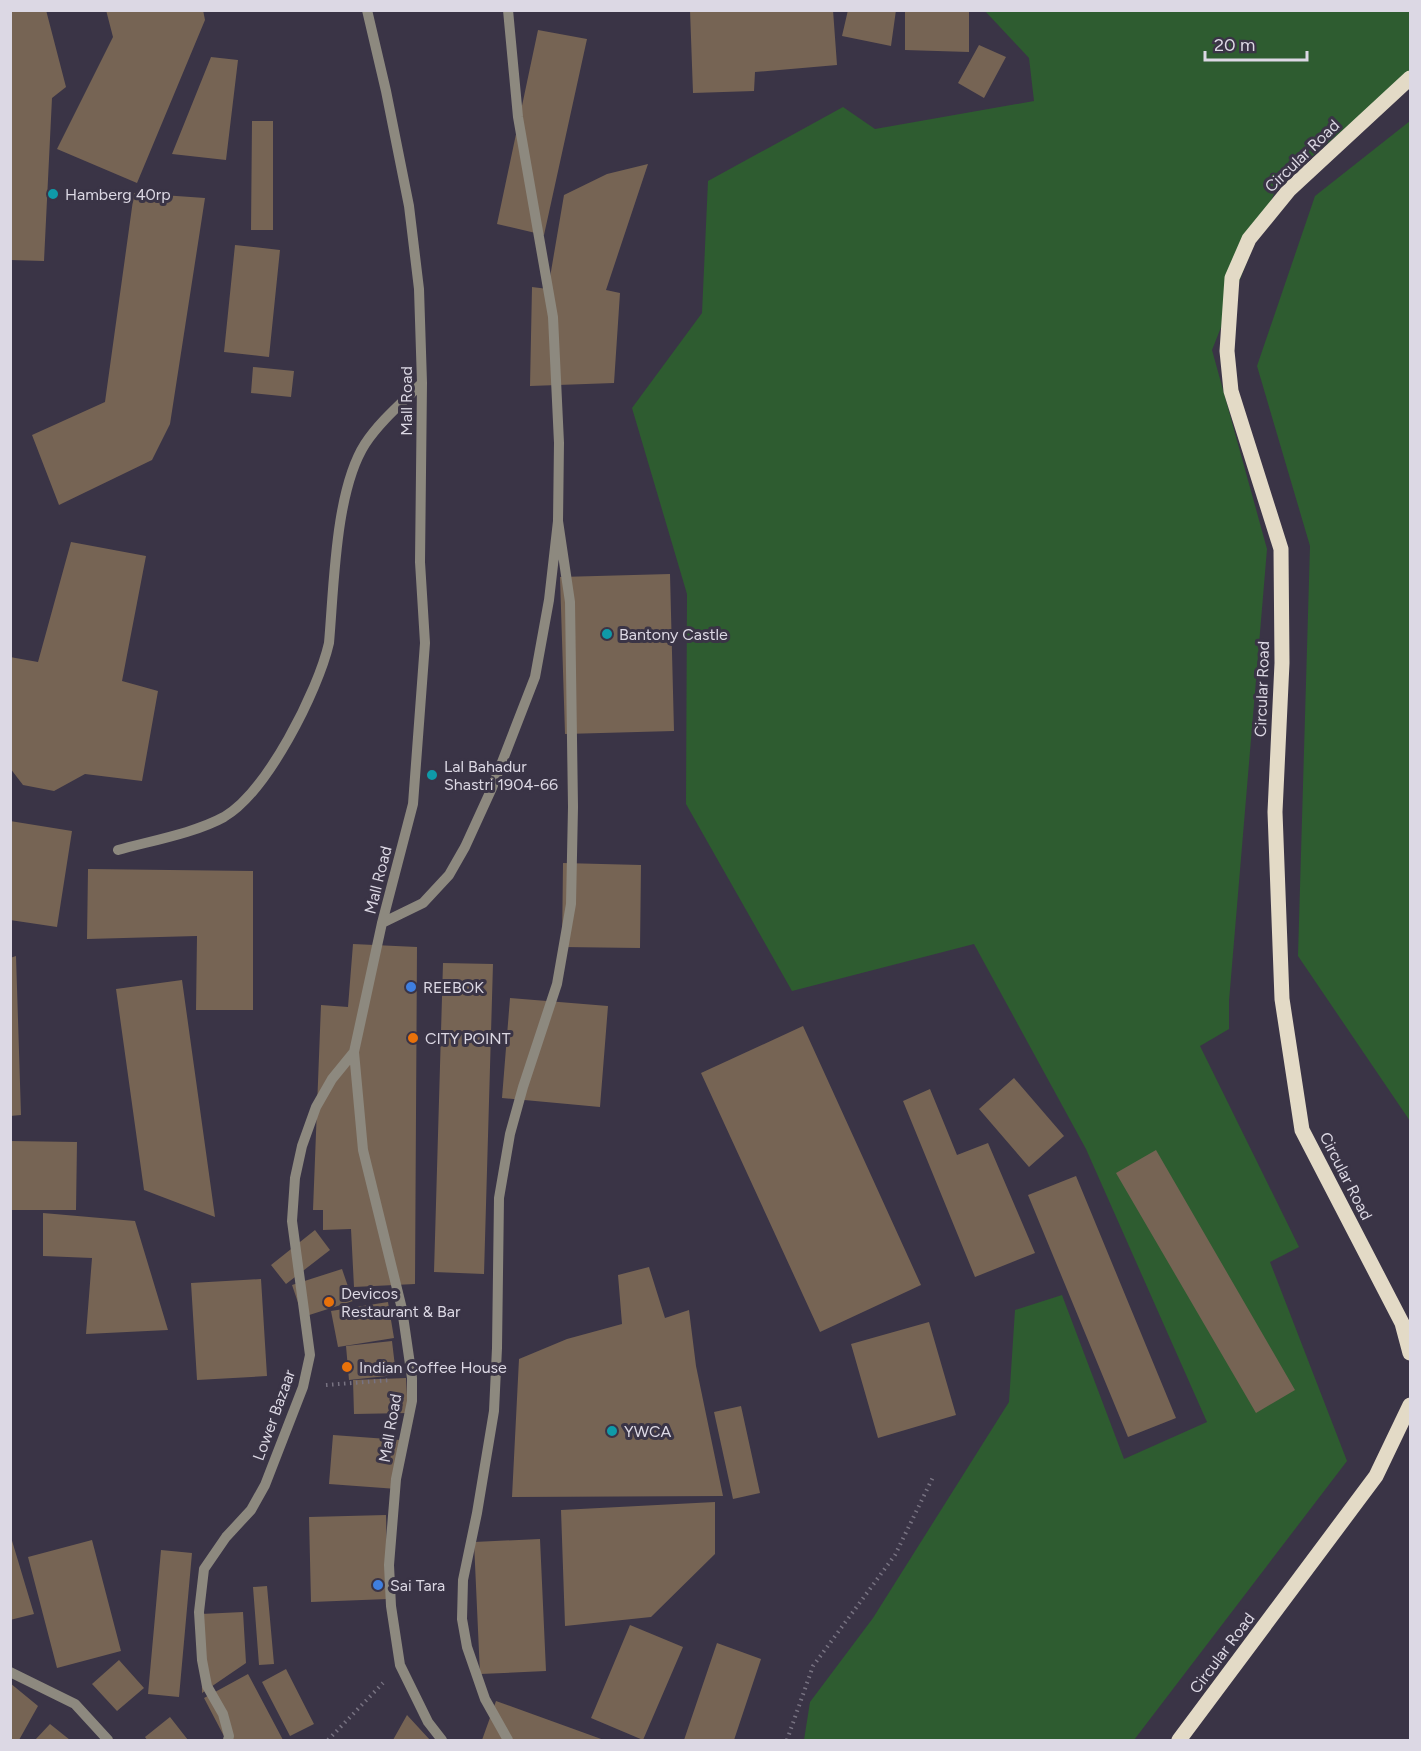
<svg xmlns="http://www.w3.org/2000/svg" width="1421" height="1751" font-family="Figtree,sans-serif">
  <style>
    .green { fill: #2e5c30 }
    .building { fill: #766454 }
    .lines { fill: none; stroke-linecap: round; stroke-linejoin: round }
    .path { stroke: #787382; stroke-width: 4; stroke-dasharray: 1.5 4.5; stroke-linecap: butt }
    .minor { stroke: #8d897f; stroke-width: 10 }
    .major { stroke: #e3dac6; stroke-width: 15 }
    .culture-dot { fill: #0f9aa8; stroke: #3a3446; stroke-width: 2 }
    .shop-dot { fill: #3f7fe0; stroke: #3a3446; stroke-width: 2 }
    .food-dot { fill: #e8710a; stroke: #3a3446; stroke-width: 2 }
    .labels { text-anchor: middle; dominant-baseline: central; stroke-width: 6; stroke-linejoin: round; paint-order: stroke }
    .street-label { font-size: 16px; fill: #dcd8e4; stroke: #3a3446 }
    .poi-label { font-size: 16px; fill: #dcd8e4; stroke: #3a3446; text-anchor: start }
  </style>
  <rect width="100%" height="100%" fill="#3a3446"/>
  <path class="green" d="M985 11H1410V74L1277 186 1212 350 1267 549 1229 1001V1029L1200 1046 1299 1247 1270 1262 1347 1461 1134 1740H804L810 1702 873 1618 1009 1402 1015 1310 1062 1295 1124 1459 1207 1422 1086 1149 974 944 792 991 686 804 687 594 632 408 702 313 708 181 843 107 875 129 1034 101 1029 58Z
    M1410 121V120V1121L1298 956 1310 546 1257 366 1315 196Z"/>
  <path class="building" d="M10 10H46L66 87 52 98 44 261 10 260Z
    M106 10H203L205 20 137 183 57 149 113 37Z
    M690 10H833L837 65 755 72 754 91 693 93Z
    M848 10H896L891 46 842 36Z
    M905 10H969V52L905 50Z
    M538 30 587 39 544 235 497 224Z
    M979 45 1006 57 984 98 958 83Z
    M211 57 238 60 226 160 172 154Z
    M252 121H273V230H251Z
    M648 164 606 290 620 293 614 383 530 386 532 287 548 289 564 195 607 174Z
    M134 193 205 198 170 424 152 460 59 505 32 435 105 402Z
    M235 245 280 250 269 357 224 352Z
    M253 367 294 371 291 397 251 393Z
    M71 542 146 556 122 681 158 691 142 781 85 774 54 791 23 785 10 768V657L38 662Z
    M670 574 674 731 565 734 560 577Z
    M10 821 72 831 57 927 10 920Z
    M563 863 641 865 640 948 562 947Z
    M88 869 253 871V1010H196L197 936 87 939Z
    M353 944 417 947 415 1284 354 1287 351 1229 323 1230V1210H313L321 1005 348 1007Z
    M16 956 21 1115 10 1116V958Z
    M443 963 493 964 484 1274 434 1272Z
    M182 980 215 1217 144 1190 116 989Z
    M510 998 608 1006 600 1107 502 1098Z
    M803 1026 921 1285 820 1332 701 1073Z
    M1014 1078 1064 1136 1029 1167 979 1109Z
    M930 1089 957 1155 988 1143 1035 1253 975 1277 903 1101Z
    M10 1141 77 1142 76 1210H10Z
    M1156 1150 1295 1390 1256 1413 1116 1173Z
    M1076 1176 1176 1418 1128 1437 1028 1195Z
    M43 1213 135 1221 168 1330 86 1334 92 1258 43 1256Z
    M315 1230 330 1250 286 1284 271 1265Z
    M649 1267 665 1318 689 1310 696 1366 723 1496 512 1497 519 1359 567 1339 622 1324 618 1275Z
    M342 1269 353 1301 303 1317 292 1285Z
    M261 1279 267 1376 197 1380 191 1283Z
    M388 1302 394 1338 338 1347 331 1311Z
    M929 1322 956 1415 878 1438 851 1344Z
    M392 1341 396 1375 349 1380 346 1346Z
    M406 1378 408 1413 354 1414 353 1380Z
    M741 1406 760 1493 733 1499 714 1412Z
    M333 1435 401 1440 397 1489 329 1484Z
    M715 1502V1554L651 1617 565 1626 561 1510Z
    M386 1515 388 1599 311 1602 309 1517Z
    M10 1534 34 1614 10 1620Z
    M540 1539 546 1671 480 1674 474 1542Z
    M92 1540 121 1651 57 1668 28 1557Z
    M161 1550 192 1553 179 1697 148 1694Z
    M267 1586 274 1664 259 1665 253 1587Z
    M243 1612 246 1663 202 1693 201 1614Z
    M630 1625 683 1647 643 1740 591 1718Z
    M717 1643 761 1659 734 1740H684Z
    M119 1660 144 1688 117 1711 92 1684Z
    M286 1669 314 1724 290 1736 262 1682Z
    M248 1674 283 1740H226L204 1698Z
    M10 1683 38 1706 19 1740H10Z
    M496 1701 604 1740H482Z
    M407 1715 430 1740H393Z
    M170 1717 188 1740H147L145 1737Z
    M50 1724 70 1740H35Z"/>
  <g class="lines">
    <path class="path" d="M326 1385 391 1380
      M328 1740 383 1683
      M787 1740 813 1666 895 1555 934 1475"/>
    <path class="minor" d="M367 10 386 91 409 206 419 289 422 383 420 562 425 643 413 804 382 923 354 1052 363 1150 402 1309 412 1378V1401L396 1479 389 1565 391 1606 400 1665 428 1722 442 1740
      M118 850C150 841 195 833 224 817 267 792 318 691 329 643 334 587 335 491 365 444 380 421 403 402 422 383
      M382 923 423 903 449 875 465 847 492 788 535 677 549 600 558 521 559 443 553 317 518 117 508 10
      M10 1672 75 1704 108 1740
      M228 1740 229 1736 223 1714 207 1686 202 1660 199 1612 204 1569 226 1537 251 1510 265 1485 303 1387 310 1355 292 1221 295 1178 302 1146 316 1107 332 1079 354 1052
      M508 1740 485 1699 467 1647 462 1619 463 1580 477 1513 494 1411 497 1348 499 1198 510 1134 523 1087 557 984 571 904 573 807 570 602 558 521"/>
    <path class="major" d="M1410 78 1289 190 1249 239 1232 278 1227 351 1231 391 1281 549 1282 663 1275 812 1282 999 1302 1130 1402 1323 1410 1353
      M1179 1740 1376 1476 1410 1405"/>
  </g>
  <g class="culture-dot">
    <circle cx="53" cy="194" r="6"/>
    <circle cx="607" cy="634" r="6"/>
    <circle cx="432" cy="775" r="6"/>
    <circle cx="612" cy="1431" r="6"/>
  </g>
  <g class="shop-dot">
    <circle cx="411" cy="987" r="6"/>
    <circle cx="378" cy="1585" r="6"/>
  </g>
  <g class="food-dot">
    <circle cx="413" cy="1038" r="6"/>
    <circle cx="329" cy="1302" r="6"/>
    <circle cx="347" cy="1367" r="6"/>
  </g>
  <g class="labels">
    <g class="street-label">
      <text transform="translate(1302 156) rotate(-44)">Circular Road</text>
      <text transform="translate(406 401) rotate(-90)">Mall Road</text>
      <text transform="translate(1262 689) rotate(-88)">Circular Road</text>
      <text transform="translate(378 880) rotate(-76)">Mall Road</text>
      <text transform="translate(1346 1176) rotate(63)">Circular Road</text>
      <text transform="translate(274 1415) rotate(-70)">Lower Bazaar</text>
      <text transform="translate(390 1428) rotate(-80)">Mall Road</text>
      <text transform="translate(1222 1653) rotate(-53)">Circular Road</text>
    </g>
    <g class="poi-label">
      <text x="65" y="194">Hamberg 40rp</text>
      <text x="619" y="634">Bantony Castle</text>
      <text x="444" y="766">Lal Bahadur<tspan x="444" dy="18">Shastri 1904-66</tspan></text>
      <text x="423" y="987">REEBOK</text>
      <text x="425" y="1038">CITY POINT</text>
      <text x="341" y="1293">Devicos<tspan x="341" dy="18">Restaurant &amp; Bar</tspan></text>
      <text x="359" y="1367">Indian Coffee House</text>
      <text x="624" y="1431">YWCA</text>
      <text x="390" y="1585">Sai Tara</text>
    </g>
  </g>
  <rect width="1421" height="1751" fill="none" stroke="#dcd8e4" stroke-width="24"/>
  <path d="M1205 51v9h102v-9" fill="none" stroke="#dcd8e4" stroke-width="3"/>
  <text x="1214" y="51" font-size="18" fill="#dcd8e4" stroke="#3a3446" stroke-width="4.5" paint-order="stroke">20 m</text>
</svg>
